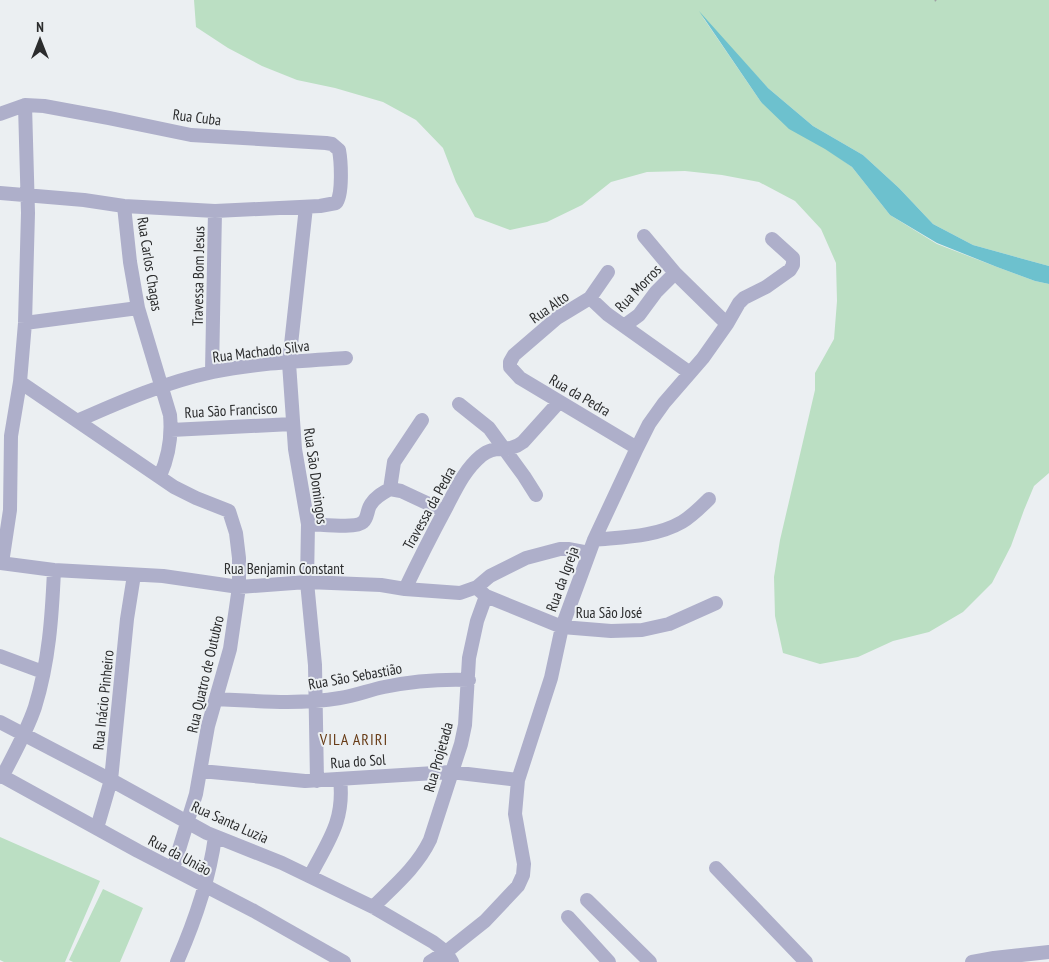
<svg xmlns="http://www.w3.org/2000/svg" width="1049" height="962" font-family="'PT Sans Narrow',sans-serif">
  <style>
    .green { fill: #bbdfc3 }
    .water { fill: #6dc1ce }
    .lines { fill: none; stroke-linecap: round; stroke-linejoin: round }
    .path { stroke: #9fa2a4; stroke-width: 2; stroke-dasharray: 4 4; stroke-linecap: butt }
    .minor { stroke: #aeafca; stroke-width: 14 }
    .labels { text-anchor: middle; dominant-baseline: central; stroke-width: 4; stroke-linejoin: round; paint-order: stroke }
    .street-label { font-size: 15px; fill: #2b2c2d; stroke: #ebeff2 }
    .neighbourhood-label { font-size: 16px; letter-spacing: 1px; fill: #683c17; stroke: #ebeff2 }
  </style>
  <rect width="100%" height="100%" fill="#ebeff2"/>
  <path class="green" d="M194 0H1049V266L973 245 933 224 899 188 863 155 813 126 768 88 702 16 761 102 852 167 890 215 937 244 997 267 1035 281 1049 284V473L1034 486 1024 510 1011 546 992 583 963 612 929 632 893 641 858 657 820 664 783 653 775 616 774 577 780 540 815 390V373L834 339 837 301 836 263 821 229 795 201 759 182 722 175 685 171 647 172 611 182 582 205 547 222 510 230 475 217 456 182 443 148 416 120 383 102 335 88 297 80 262 66 228 48 196 27Z
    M0 837 100 881 65 962H4L0 960Z
    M103 889 143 908 120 962H73L69 960Z"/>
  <path class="water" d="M699 11 768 88 813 126 863 155 899 188 933 224 973 245 1049 266V284L1035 281 997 267 937 243 890 215 852 167 825 149 789 129 761 102Z"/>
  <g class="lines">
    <path class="path" d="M935 0 936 1"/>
    <path class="minor" d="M0 114 25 105 44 106 109 118 191 135 326 143 332 144 339 150C341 161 343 195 336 203L320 206 215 211 124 206 84 200 0 193
      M124 206 130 262 138 308 170 415C172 437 169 456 160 476
      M306 207 289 363 295 449 308 524 307 582 315 665 317 781
      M644 236 675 273 727 324
      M608 272 590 298 557 318 514 355 510 362V367L520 378 637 448
      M590 298 607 314 690 373
      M25 323 138 308
      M624 326 639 315 656 292 675 273
      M212 372 215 211
      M20 382 174 487 196 498 229 511 236 533 239 558V587L230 649 208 726 196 794 173 869
      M459 404 489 428 524 476 536 495
      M77 421C122 401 166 382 213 372 256 363 302 361 346 358
      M171 430 292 424
      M390 489 394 462 422 420
      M390 489 401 491 444 511
      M308 524C320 524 356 529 363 522 368 518 367 509 371 504 375 497 383 493 390 489
      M594 540C623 537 656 537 682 522 692 516 701 507 709 499
      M0 563 54 570 163 576 239 587 307 582 381 585 405 589 460 593 477 587 490 576 526 558 560 549H568L589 553
      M2 563 10 510 11 436 20 382 25 323 28 213 25 105
      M405 589C418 562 431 536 445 510 455 491 464 470 481 456 496 443 506 455 523 442L559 402
      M479 590 486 596 562 627 611 631 642 630 669 624 716 603
      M0 656 43 672
      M217 699C257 701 299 705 340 698 355 696 369 690 384 687 413 681 440 679 469 680
      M0 722 111 780 207 833 282 863 373 907 433 942 446 952 452 962
      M201 771 305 781 451 772 518 780
      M0 775 138 851 254 911 344 962
      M2 777C14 754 27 731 35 707 49 662 52 616 54 570
      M97 828 111 780 127 619 134 575
      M716 868 806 962
      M310 876C328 841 345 821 340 779
      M587 900 650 962
      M373 907C394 886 417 867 430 840L461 744 465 725 469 658 477 621 486 596
      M568 917 609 962
      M177 962C195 921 209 881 215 837
      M430 962 446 952 485 921 518 886 523 875 524 864 515 814 518 780 551 678 562 627 594 540 637 448 649 424 664 403 703 358 727 324 739 303 744 298 766 287 790 270 793 265V258L772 239
      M972 962 994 958 1049 952"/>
  </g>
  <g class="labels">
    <g class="street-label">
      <text transform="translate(197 117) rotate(7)">Rua Cuba</text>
      <text transform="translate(150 264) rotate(81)">Rua Carlos Chagas</text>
      <text transform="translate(198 276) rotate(-89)">Travessa Bom Jesus</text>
      <text transform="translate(638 288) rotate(-46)">Rua Morros</text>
      <text transform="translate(549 307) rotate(-35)">Rua Alto</text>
      <text transform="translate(261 351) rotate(-7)">Rua Machado Silva</text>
      <text transform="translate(580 395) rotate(30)">Rua da Pedra</text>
      <text transform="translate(231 410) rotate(-3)">Rua São Francisco</text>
      <text transform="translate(316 476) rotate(82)">Rua São Domingos</text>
      <text transform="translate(429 508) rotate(-61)">Travessa da Pedra</text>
      <text x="284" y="568">Rua Benjamin Constant</text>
      <text transform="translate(562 579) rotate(-70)">Rua da Igreja</text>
      <text x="609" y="612">Rua São José</text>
      <text transform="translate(205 674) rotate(-77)">Rua Quatro de Outubro</text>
      <text transform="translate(355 676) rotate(-10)">Rua São Sebastião</text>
      <text transform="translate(103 700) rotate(-84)">Rua Inácio Pinheiro</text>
      <text transform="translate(438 757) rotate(-74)">Rua Projetada</text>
      <text transform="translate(358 761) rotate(-4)">Rua do Sol</text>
      <text transform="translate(230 822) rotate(24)">Rua Santa Luzia</text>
      <text transform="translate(180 855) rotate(28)">Rua da União</text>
    </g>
    <g class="neighbourhood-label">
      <text x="354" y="739">VILA ARIRI</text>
    </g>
  </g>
  <g transform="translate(40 40)" stroke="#ebeff2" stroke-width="4" paint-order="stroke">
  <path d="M0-4L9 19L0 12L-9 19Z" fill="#2b2c2d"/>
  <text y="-8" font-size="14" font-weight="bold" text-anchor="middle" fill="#2b2c2d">N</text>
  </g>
</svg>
